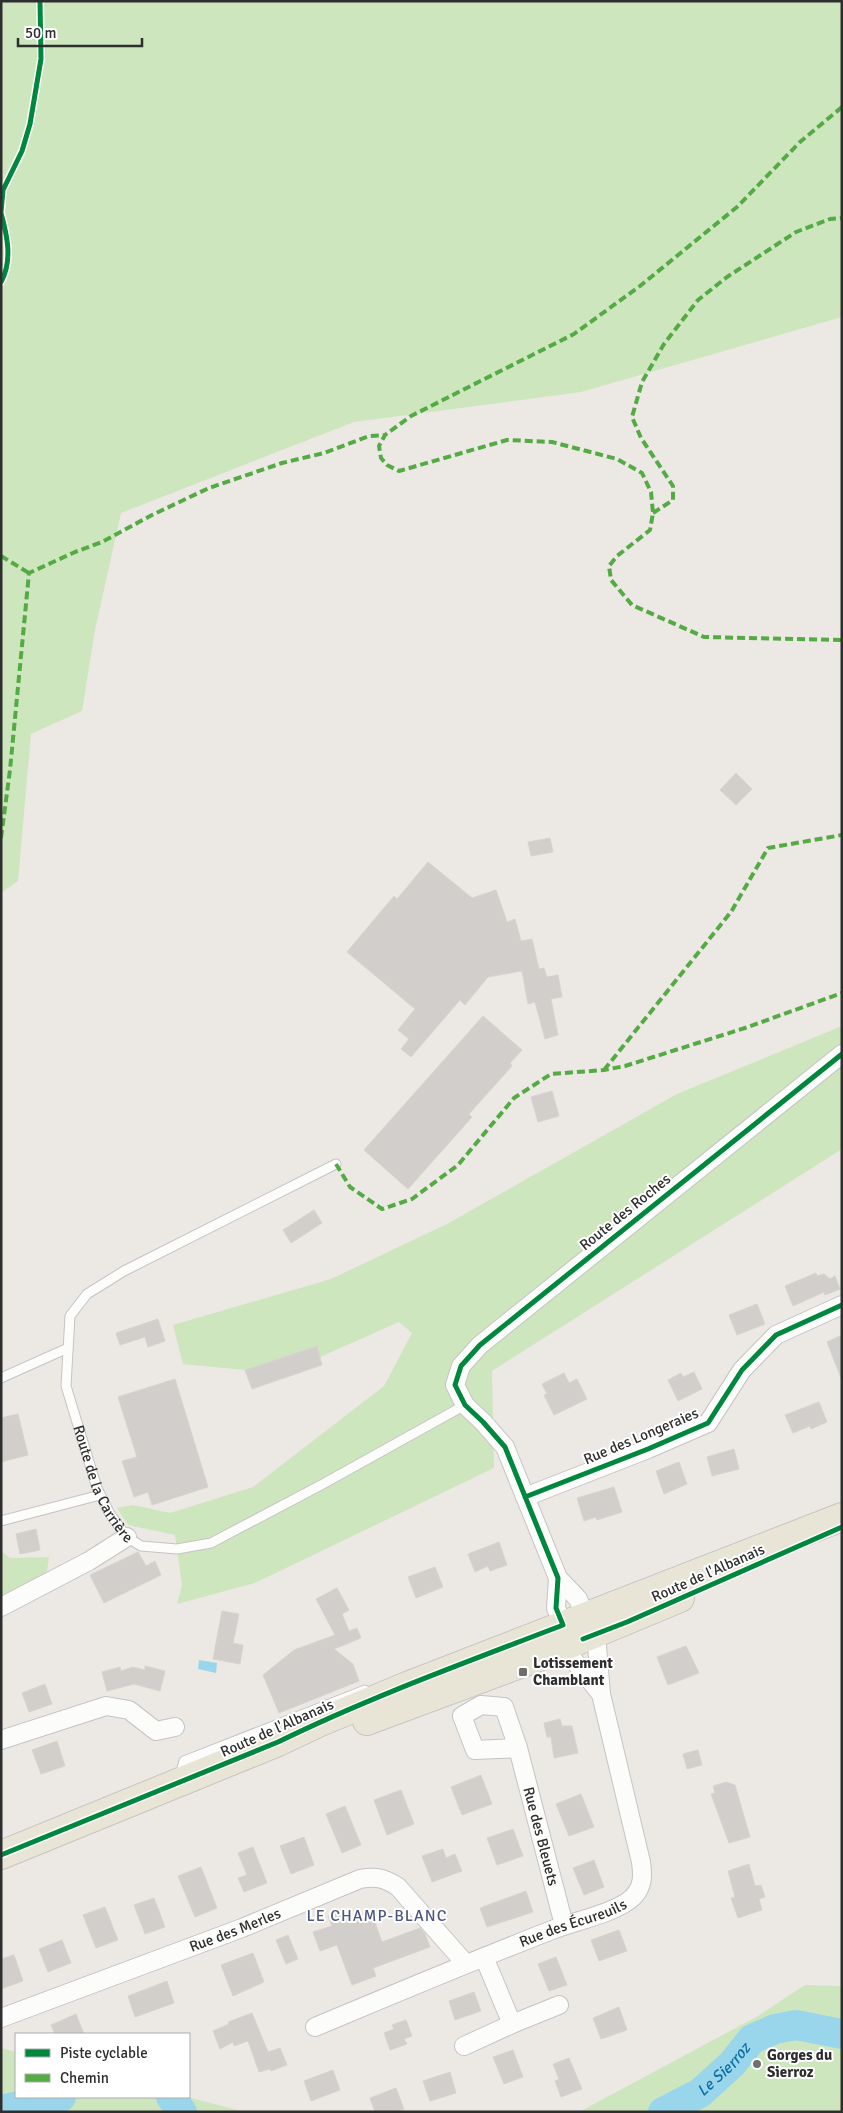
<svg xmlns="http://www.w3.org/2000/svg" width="843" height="2113" font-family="Signika,sans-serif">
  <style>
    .green { fill: #cee6be }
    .water { fill: #99d6ec }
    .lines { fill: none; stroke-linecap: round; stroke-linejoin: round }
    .river { stroke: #99d6ec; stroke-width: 30 }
    .building { fill: #d1cecb; stroke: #d7d4d0 }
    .service-casing { stroke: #c5c4c5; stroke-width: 11 }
    .minor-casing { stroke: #c5c4c5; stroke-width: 20 }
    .primary-casing { stroke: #c6c5c4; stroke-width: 30 }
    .service { stroke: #fcfcfb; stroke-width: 9 }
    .minor { stroke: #fcfcfb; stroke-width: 18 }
    .primary { stroke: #e8e4d6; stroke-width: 28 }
    .quiet { stroke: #54ab44; stroke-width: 4; stroke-dasharray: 8 4; stroke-linecap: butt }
    .cycleway-casing { stroke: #fff; stroke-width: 8 }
    .cycleway { stroke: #00873e; stroke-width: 5 }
    .poi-dot { fill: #706f6e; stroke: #fff; stroke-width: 2 }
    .labels { text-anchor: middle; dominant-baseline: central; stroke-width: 4; stroke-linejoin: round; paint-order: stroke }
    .street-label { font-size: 15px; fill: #2e2e2e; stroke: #fff }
    .poi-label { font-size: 15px; font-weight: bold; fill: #2e2e2e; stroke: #fff; text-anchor: start }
    .neighbourhood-label { font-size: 16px; letter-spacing: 1px; fill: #4d5680; stroke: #fff }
    .water-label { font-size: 16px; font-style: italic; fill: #0d6fa3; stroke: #fff }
  </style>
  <rect width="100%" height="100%" fill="#ece8e4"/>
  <path class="green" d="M1 1H842V317L581 392 354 422 121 513 95 630 82 711 31 734 18 881 1 893Z
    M842 1026V1149L492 1371 494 1468 255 1583 177 1604 182 1585 175 1535 128 1525 117 1508 133 1505 170 1513 253 1487 384 1386 412 1333 399 1322 320 1357 316 1346 245 1370 183 1364 173 1325 331 1279 447 1224 677 1094Z
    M1 1551 10 1558 49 1557 44 1593 1 1597Z
    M805 1985 842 1986V2112H579L758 2016Z
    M1 2048 16 2052V2097H188L245 2112H1Z"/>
  <path class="water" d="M199 1660 217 1663 216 1673 198 1669Z"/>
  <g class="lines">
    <g class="river">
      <path d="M171 2097 182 2112"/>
      <path d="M1 2110 61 2097"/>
      <path id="s1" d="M663 2112 700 2093 732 2064 752 2039 775 2029 796 2025 842 2034"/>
    </g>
  </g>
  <path class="building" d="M736 773 752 789 736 805 720 790Z
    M550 838 553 852 531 856 528 842Z
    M428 862 472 898 496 890 507 922 515 919 521 941 532 939 539 969 544 968 547 977 558 975 562 997 551 999 558 1035 545 1039 535 1002 528 1004 522 971 488 977 465 1005 460 1000 411 1057 401 1049 409 1039 398 1030 415 1009 347 952 394 896 397 899Z
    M483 1016 522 1050 510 1063 512 1066 469 1114 472 1117 408 1189 364 1150Z
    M552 1091 559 1116 538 1122 531 1097Z
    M314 1210 322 1223 291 1243 283 1230Z
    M816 1273 817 1276 824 1274 830 1279 835 1276 840 1289 825 1295 824 1292 793 1306 785 1286Z
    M757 1304 765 1324 737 1335 729 1315Z
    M158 1319 165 1341 148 1347 145 1337 120 1345 116 1333Z
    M842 1335V1378H841L827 1342Z
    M317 1346 322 1365 252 1389 245 1370Z
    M694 1372 702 1389 678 1401 668 1380 681 1373 683 1377Z
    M564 1373 569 1383 577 1379 587 1399 554 1415 544 1395 547 1394 542 1384Z
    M175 1379 208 1487 152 1505 148 1492 134 1497 122 1461 137 1457 118 1397Z
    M819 1402 827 1422 811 1429 810 1426 793 1433 785 1415Z
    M18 1414 28 1455 1 1462V1418Z
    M734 1449 739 1469 712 1476 707 1457Z
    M679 1462 687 1484 664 1494 656 1471Z
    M614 1487 622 1512 597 1520 596 1517 584 1521 577 1498Z
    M36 1529 40 1550 20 1554 16 1534Z
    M499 1542 507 1565 490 1571 488 1566 475 1572 468 1554Z
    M138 1552 146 1566 155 1561 161 1575 104 1603 90 1575Z
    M435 1567 443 1587 416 1598 408 1577Z
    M337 1588 349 1610 342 1614 349 1631 357 1628 361 1638 334 1649 353 1664 359 1681 279 1713 263 1675 294 1650 335 1635 316 1599Z
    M222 1611 239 1614 233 1643 243 1645 240 1664 213 1659Z
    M686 1646 699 1673 668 1685 657 1657Z
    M145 1666 165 1671 160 1691 134 1684 107 1691 102 1672 120 1667 121 1671 133 1667 145 1670Z
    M45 1684 52 1704 29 1712 22 1693Z
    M560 1719 562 1726H572L578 1753 554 1758 551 1737H547L544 1723Z
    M57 1741 65 1766 41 1774 32 1750Z
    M698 1750 702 1765 687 1769 683 1754Z
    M481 1775 492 1804 462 1815 451 1787Z
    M726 1782 735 1785 750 1837 729 1843 711 1794 715 1793 713 1786Z
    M401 1790 414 1824 387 1835 374 1800Z
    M581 1794 594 1827 569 1836 556 1804Z
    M345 1806 361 1845 342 1853 326 1814Z
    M513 1829 523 1856 497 1865 487 1838Z
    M304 1837 314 1865 291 1874 280 1846Z
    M253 1847 267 1883 244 1892 238 1878 247 1875 238 1853Z
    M443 1849 446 1858 455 1854 462 1871 432 1882 422 1856Z
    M594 1860 604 1887 584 1895 573 1868Z
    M749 1864 755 1886 761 1885 765 1897 759 1899 762 1910 738 1918 731 1898 735 1897 728 1871Z
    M201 1867 217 1908 195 1917 178 1876Z
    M526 1891 533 1912 487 1927 480 1908Z
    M154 1898 165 1927 145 1934 134 1905Z
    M105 1907 118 1940 96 1948 83 1915Z
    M345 1909 348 1919 371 1911 382 1942 420 1928 425 1934 430 1947 373 1968 376 1976 352 1985 337 1945 320 1951 313 1932 332 1926 328 1916Z
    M619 1930 627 1951 599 1961 591 1940Z
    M288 1935 298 1959 286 1964 276 1940Z
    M62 1940 71 1963 48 1972 39 1949Z
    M253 1953 264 1982 233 1996 221 1965Z
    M14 1955 23 1981 1 1989V1959Z
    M556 1957 567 1985 549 1991 538 1964Z
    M167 1981 174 2003 135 2017 128 1996Z
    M474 1992 481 2011 455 2020 449 2001Z
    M619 2007 627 2030 601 2039 593 2018Z
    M252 2013 268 2052 280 2048 287 2065 271 2071 270 2069 259 2072 248 2041 234 2046 233 2042 220 2049 213 2031 229 2024 228 2022Z
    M76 2014 84 2034H55L51 2025Z
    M406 2020 412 2036 404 2039 407 2044 390 2050 384 2033 394 2029 392 2025Z
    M513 2050 523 2077 504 2084 493 2057Z
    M569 2058 582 2089 561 2097 555 2081 559 2079 553 2064Z
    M333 2070 340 2090 311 2101 304 2081Z
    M450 2072 456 2093 430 2101 423 2081Z
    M396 2088 404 2109 395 2112H375L370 2098Z"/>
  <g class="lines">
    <g class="service-casing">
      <g id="service">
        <path id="s2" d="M336 1164 124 1271 87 1294 70 1316 66 1386 97 1488 110 1514 127 1537 141 1546 177 1549 211 1543 321 1485 465 1405"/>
        <path d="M1 1378 68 1348"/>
        <path d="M1 1521 100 1495"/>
        <path d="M180 1776 184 1761 365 1690"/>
      </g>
    </g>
    <g class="minor-casing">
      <g id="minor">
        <path d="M525 1497 648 1449 708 1423 742 1370 776 1335 842 1305"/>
        <path d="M558 1578 556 1608 563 1625 571 1626"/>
        <path d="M1 1607 89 1561 127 1537"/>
        <path d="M585 1616 578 1599 558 1578 505 1447 483 1422 465 1405 455 1385 461 1366 480 1345 842 1054"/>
        <path d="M563 1647 601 1694"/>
        <path d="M1 1740 106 1706 129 1710 156 1731 175 1727"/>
        <path id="s3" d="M518 1748 475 1750 462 1716 481 1705 504 1707 518 1748 564 1925"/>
        <path d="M484 1957 512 2024 559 2005"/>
        <path id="s4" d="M1 2018 242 1928 360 1879C376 1876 385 1878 398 1887L466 1964"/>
        <path id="s5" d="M315 2027C394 1994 472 1961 552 1930 574 1921 617 1913 633 1897 643 1887 643 1876 641 1862L601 1694 596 1634"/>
        <path d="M464 2046 512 2024"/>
      </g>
    </g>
    <g class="primary-casing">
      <path id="primary" d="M367 1721 536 1658 680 1598
        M1 1855 278 1742 318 1723 407 1686 842 1517"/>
    </g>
    <use href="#service" class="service"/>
    <use href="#minor" class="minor"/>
    <use href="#primary" class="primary"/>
    <path class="quiet" d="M842 107 800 142 737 207 640 286 574 334 411 416 385 435 379 446 381 458 387 465 399 471 507 440 552 442 617 459 642 473 651 492 653 513 650 530 617 556 609 566 611 580 632 605 704 637 842 640
      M653 513 673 500V486L641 438 632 417 642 382 664 344 698 300 727 277 796 232 830 219 842 218
      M1 556 29 573
      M1 838 10 770 29 573 75 552 102 542 152 515 209 488 282 463 324 453 369 436 385 435
      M604 1070 731 912 768 848 842 835
      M336 1164 350 1187 382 1209 412 1199 458 1165 514 1098 551 1074 604 1070 625 1066 745 1028 842 993"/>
    <g class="cycleway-casing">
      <path id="cycleway" d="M1 212 3 190 22 151 30 124 41 59 40 1
        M1 213C7 235 13 260 1 282
        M525 1497 648 1449 708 1423 742 1370 776 1335 842 1305
        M583 1639 627 1622 842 1527
        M1 1855 278 1742C370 1697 467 1662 563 1625L556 1608 558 1578 505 1447 483 1422 465 1405 455 1385 461 1366 480 1345 842 1054"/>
    </g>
    <use href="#cycleway" class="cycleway"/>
  </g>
  <g class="poi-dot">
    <rect x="518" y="1667" width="10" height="10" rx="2.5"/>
    <circle cx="757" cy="2064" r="5"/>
  </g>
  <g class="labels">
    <g class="street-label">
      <text transform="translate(625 1212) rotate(-39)">Route des Roches</text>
      <text transform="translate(641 1436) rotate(-23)">Rue des Longeraies</text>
      <text stroke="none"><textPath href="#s2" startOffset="484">Route de la Carrière</textPath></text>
      <text transform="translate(708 1573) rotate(-24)">Route de l'Albanais</text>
      <text transform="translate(277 1728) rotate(-24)">Route de l'Albanais</text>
      <text stroke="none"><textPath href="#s3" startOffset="259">Rue des Bleuets</textPath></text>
      <text stroke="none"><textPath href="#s5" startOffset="278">Rue des Écureuils</textPath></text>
      <text stroke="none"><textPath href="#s4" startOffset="250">Rue des Merles</textPath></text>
    </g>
    <g class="poi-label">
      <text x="533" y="1663">Lotissement<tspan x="533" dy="17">Chamblant</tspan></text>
      <text x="767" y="2055">Gorges du<tspan x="767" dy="17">Sierroz</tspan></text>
    </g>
    <g class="neighbourhood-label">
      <text x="377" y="1916">LE CHAMP-BLANC</text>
    </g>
    <g class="water-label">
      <text stroke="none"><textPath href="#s1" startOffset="75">Le Sierroz</textPath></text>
    </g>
  </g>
  <rect width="843" height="2113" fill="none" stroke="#2e2e2e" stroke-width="5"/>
  <rect x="15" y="2033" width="175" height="65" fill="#ffffff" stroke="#ababab"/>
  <rect x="25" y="2049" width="25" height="8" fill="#00873e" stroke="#ababab"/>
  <text x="60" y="2058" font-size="15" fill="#2e2e2e">Piste cyclable</text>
  <rect x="25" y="2074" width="25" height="8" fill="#54ab44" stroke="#ababab"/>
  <text x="60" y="2083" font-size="15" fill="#2e2e2e">Chemin</text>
  <path d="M18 38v8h124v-8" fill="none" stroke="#2e2e2e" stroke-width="2.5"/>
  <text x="25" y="38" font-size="15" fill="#2e2e2e" stroke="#ffffff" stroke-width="4" paint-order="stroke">50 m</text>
</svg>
